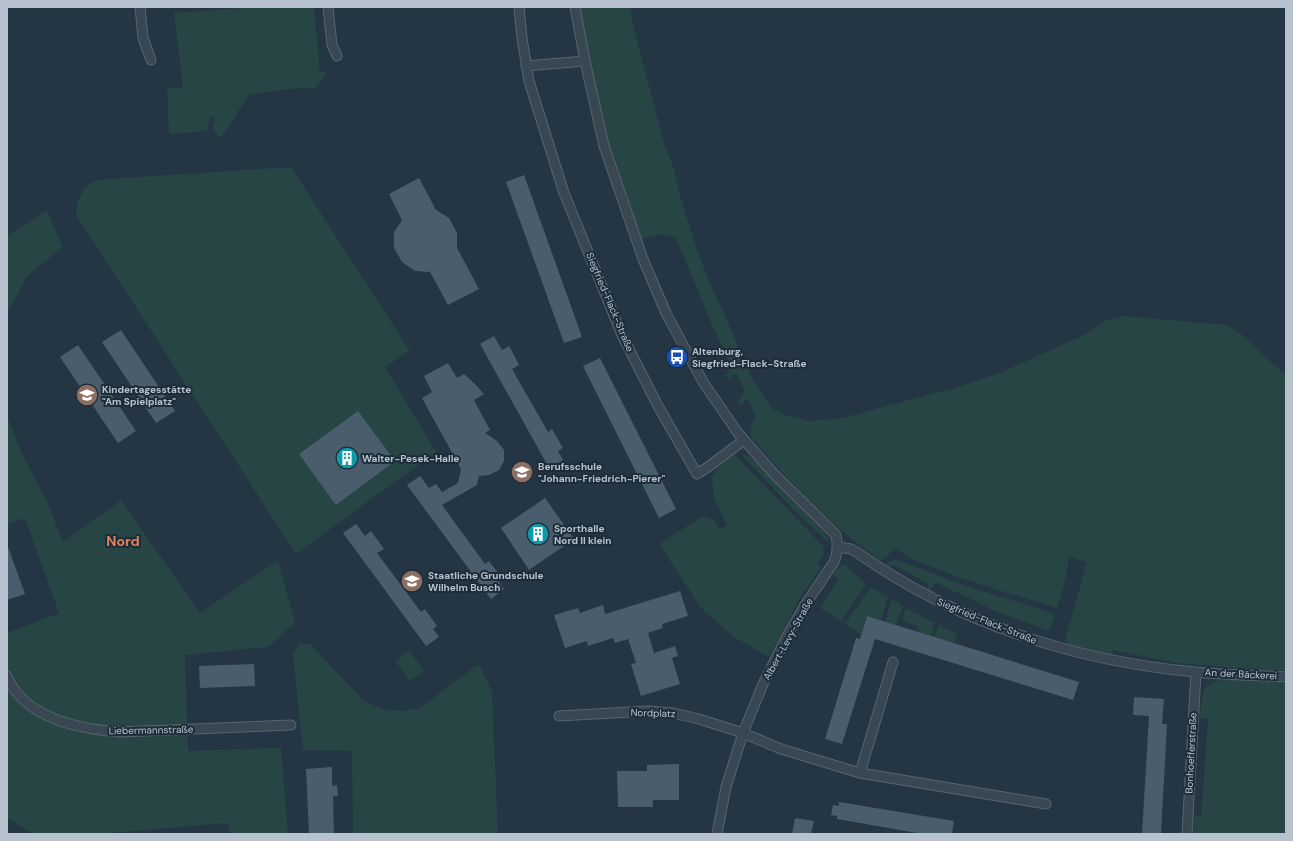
<svg xmlns="http://www.w3.org/2000/svg" width="1293" height="841" viewBox="0 0 1293 841" font-family="'DM Sans',sans-serif">
<rect width="100%" height="100%" fill="#243644"/>
<!-- green -->
<g fill="#264544">
<path d="M242 7H314L320 72 328 71 315 88 288 89 253 94 250 93 221 138 213 130 215 117H210L207 131 169 134 167 88H183L174 13 242 8Z"/>
<path d="M575 7H631L632 22 663 139 674 169 681 199 698 253 712 288 727 320 740 351 754 382 771 407 781 414 808 421 842 418 954 388 1000 373 1086 334 1107 320 1125 316 1227 325 1247 338 1271 363 1286 373V671L1222 667 1177 663 1113 650 1111 656 1069 646 1065 640 1087 562 1069 557 1066 573 1067 575 1057 608 963 579 907 557 896 548 881 561C831 527 789 481 750 436L751 426 756 416 747 398 741 406 738 401 745 391 737 375 734 374 729 381 726 376 731 365 711 323 676 237 661 234 637 240 604 146Z"/>
<path d="M291 167 410 351 385 367 436 452 296 554 76 215C76 203 81 188 93 182 97 180 104 180 108 179Z"/>
<path d="M47 211 63 247 27 276 7 314V236Z"/>
<path d="M7 416 21 451 48 504 63 542 121 500 200 613 278 560 295 623 268 647 185 655 188 751 281 748 288 834H230L228 823 97 834H33L7 818V633L59 613 25 518 7 524Z"/>
<path d="M741 454 747 455 755 460 823 531 827 536 830 544 794 510Z"/>
<path d="M735 455 823 546 824 553 818 564 822 567 801 596 769 657 734 637 701 608 661 547 662 542 703 516C713 517 715 522 720 530L727 525 714 499 712 477C718 468 725 459 735 455Z"/>
<path d="M892 560 900 561 966 586 1055 614 1049 631 993 610 935 582 930 591 927 589 928 584 895 565 888 566 885 564Z"/>
<path d="M844 564 866 584 841 621 820 608 839 579 832 574Z"/>
<path d="M871 587 888 597 881 620 867 616 861 635 845 624Z"/>
<path d="M892 599 903 606 896 625 885 621Z"/>
<path d="M906 608 935 623 931 636 916 631 917 626 902 621Z"/>
<path d="M939 625 957 634 954 643 934 637Z"/>
<path d="M299 644H310L364 701 386 710 403 711 420 708 477 665 480 666 492 692 498 834H353L352 751 303 750 293 655Z"/>
<path d="M409 650 424 671 410 681 395 661Z"/>
<path d="M1235 678 1286 681V834H1193L1194 816 1201 817 1208 719 1200 718C1203 685 1201 683 1235 678Z"/>
</g>
<!-- building -->
<g fill="#4a5d6d">
<path d="M524 175 582 337 564 343 506 182Z"/>
<path d="M419 178 436 210 449 218 457 233V248L479 289 448 305 430 272 415 271 402 262 394 248V232L402 220 389 194Z"/>
<path d="M121 330 175 411 156 423 102 342Z"/>
<path d="M494 336 502 350 509 346 519 365 512 369 548 432 552 429 563 448 558 451 563 460 549 468 480 344Z"/>
<path d="M78 345 136 431 118 443 60 357Z"/>
<path d="M600 358 676 509 659 518 583 366Z"/>
<path d="M448 363 457 378 464 374 475 384 484 394 474 400 490 430 485 433 497 441 504 450V461L499 470 489 475 479 476 477 485 442 505 485 564 489 561 502 578 498 581 504 589 491 599 407 485 420 476 429 488 436 484 442 492 458 483 461 469 422 398 432 392 424 376Z"/>
<path d="M358 411 395 461 336 505 299 454Z"/>
<path d="M545 498 574 539 529 570 501 528Z"/>
<path d="M356 524 365 536 371 531 384 549 377 553 421 612 425 609 437 626 433 629 439 637 426 646 343 533Z"/>
<path d="M7 547H8L25 594 7 600Z"/>
<path d="M680 591 688 616 662 624 663 628 648 633 654 653 675 646 678 656 672 658 680 684 641 696 631 664 636 663 628 639 615 643 613 638 588 646 587 641 565 648 554 615 578 608 580 613 603 605 605 614Z"/>
<path d="M867 616 1079 682 1073 700 875 639 842 744 825 739 856 638 860 639Z"/>
<path d="M254 664 255 686 200 688 199 666Z"/>
<path d="M1134 697 1164 699 1162 724H1167L1161 834H1142L1149 716 1133 715Z"/>
<path d="M679 764V800H653V807H618L617 771H647V765Z"/>
<path d="M332 767V786L337 785 338 796H333L334 834H309L306 769Z"/>
<path d="M839 802 954 821 952 834H923L837 819V816L831 815 833 805 839 806Z"/>
<path d="M795 818 814 821 811 834H792Z"/>
</g>
<g fill="none" stroke-linecap="round" stroke-linejoin="round">
<!-- street casing -->
<g stroke="#576570" stroke-width="11">
<g id="street">
<path d="M140 7 143 38 151 60"/>
<path d="M328 7 332 45 337 56"/>
<path d="M519 7 522 38 529 81 564 193 622 335 658 406 697 474 708 467 744 440"/>
<path d="M575 7 585 61 604 146 643 259 666 313 703 382 738 433 774 474 836 535C838 545 838 553 834 562L805 605 787 636 763 684 743 733 726 787 717 834"/>
<path d="M526 66 585 61"/>
<path d="M838 547 851 549 858 553C957 623 1075 661 1195 672 1225 675 1256 675 1286 677"/>
<path d="M7 676C24 718 79 729 119 732L291 725"/>
<path d="M559 716 648 711 673 713 699 719 743 733 781 749 860 773 1046 804"/>
<path d="M860 773 893 662"/>
<path d="M1187 834 1196 672"/>
</g>
</g>
<!-- street -->
<use href="#street" stroke="#394753" stroke-width="9"/>
</g>
<!-- icons -->
<defs>
<g id="bus-disc" transform="scale(1.15)"><circle r="9.5" fill="#1a4fb4" stroke="#1d2c39"/><path d="M-5-6H5V4H4V6H2V4H-2V6H-4V4H-5ZM-3.5-4V0h7V-4ZM-3.5 1.2v1.5H-2V1.2ZM2 1.2v1.5H3.5V1.2Z" fill="#fff"/></g>
<g id="school-disc" transform="scale(1.15)"><circle r="9.5" fill="#8d6e63" stroke="#1d2c39"/><path d="M0-5L7-2L0 1L-7-2ZM-4 1L0 2.5L4 1V4Q0 6-4 4Z" fill="#fff"/></g>
<g id="building-disc" transform="scale(1.15)"><circle r="9.5" fill="#0f9aa8" stroke="#1d2c39"/><path d="M-4-6H4V6H1V3H-1V6H-4ZM-2.5-4.3h1.7v1.8h-1.7ZM.8-4.3h1.7v1.8H.8ZM-2.5-1h1.7V.8h-1.7ZM.8-1h1.7V.8H.8Z" fill="#fff"/></g>
</defs>
<g fill-rule="evenodd">
<use href="#bus-disc" x="677" y="357"/>
<use href="#school-disc" x="87" y="395"/>
<use href="#building-disc" x="347" y="458"/>
<use href="#school-disc" x="522" y="472"/>
<use href="#building-disc" x="538" y="534"/>
<use href="#school-disc" x="412" y="581"/>
</g>
<g text-anchor="middle" dominant-baseline="central" stroke-width="4" stroke-linejoin="round" paint-order="stroke">
<!-- street labels -->
<g font-size="10" fill="#b6c2cd" stroke="#1d2c39">
<text transform="translate(610 302) rotate(67)">Siegfried-Flack-Straße</text>
<text transform="translate(987 621) rotate(22)">Siegfried-Flack-Straße</text>
<text transform="translate(788 639) rotate(-61)">Albert-Levy-Straße</text>
<text transform="translate(1241 674) rotate(3)">An der Bäckerei</text>
<text transform="translate(653 713) rotate(2)">Nordplatz</text>
<text transform="translate(151 730) rotate(-1)">Liebermannstraße</text>
<text transform="translate(1191 753) rotate(-87)">Bonhoefferstraße</text>
</g>
<!-- poi labels -->
<g font-size="10" font-weight="bold" fill="#b6c2cd" stroke="#1d2c39" text-anchor="start">
<text x="692" y="351">Altenburg,<tspan x="692" dy="12">Siegfried-Flack-Straße</tspan></text>
<text x="102" y="389">Kindertagesstätte<tspan x="102" dy="12">"Am Spielplatz"</tspan></text>
<text x="362" y="458">Walter-Pesek-Halle</text>
<text x="538" y="466">Berufsschule<tspan x="538" dy="12">"Johann-Friedrich-Pierer"</tspan></text>
<text x="554" y="528">Sporthalle<tspan x="554" dy="12">Nord II klein</tspan></text>
<text x="428" y="575">Staatliche Grundschule<tspan x="428" dy="12">Wilhelm Busch</tspan></text>
</g>
<!-- district labels -->
<g font-size="14" font-weight="bold" fill="#df865e" stroke="#1d2c39">
<text x="123" y="541">Nord</text>
</g>
</g>
<!-- border -->
<rect width="1293" height="841" fill="none" stroke="#b6c2cd" stroke-width="16"/>
</svg>
